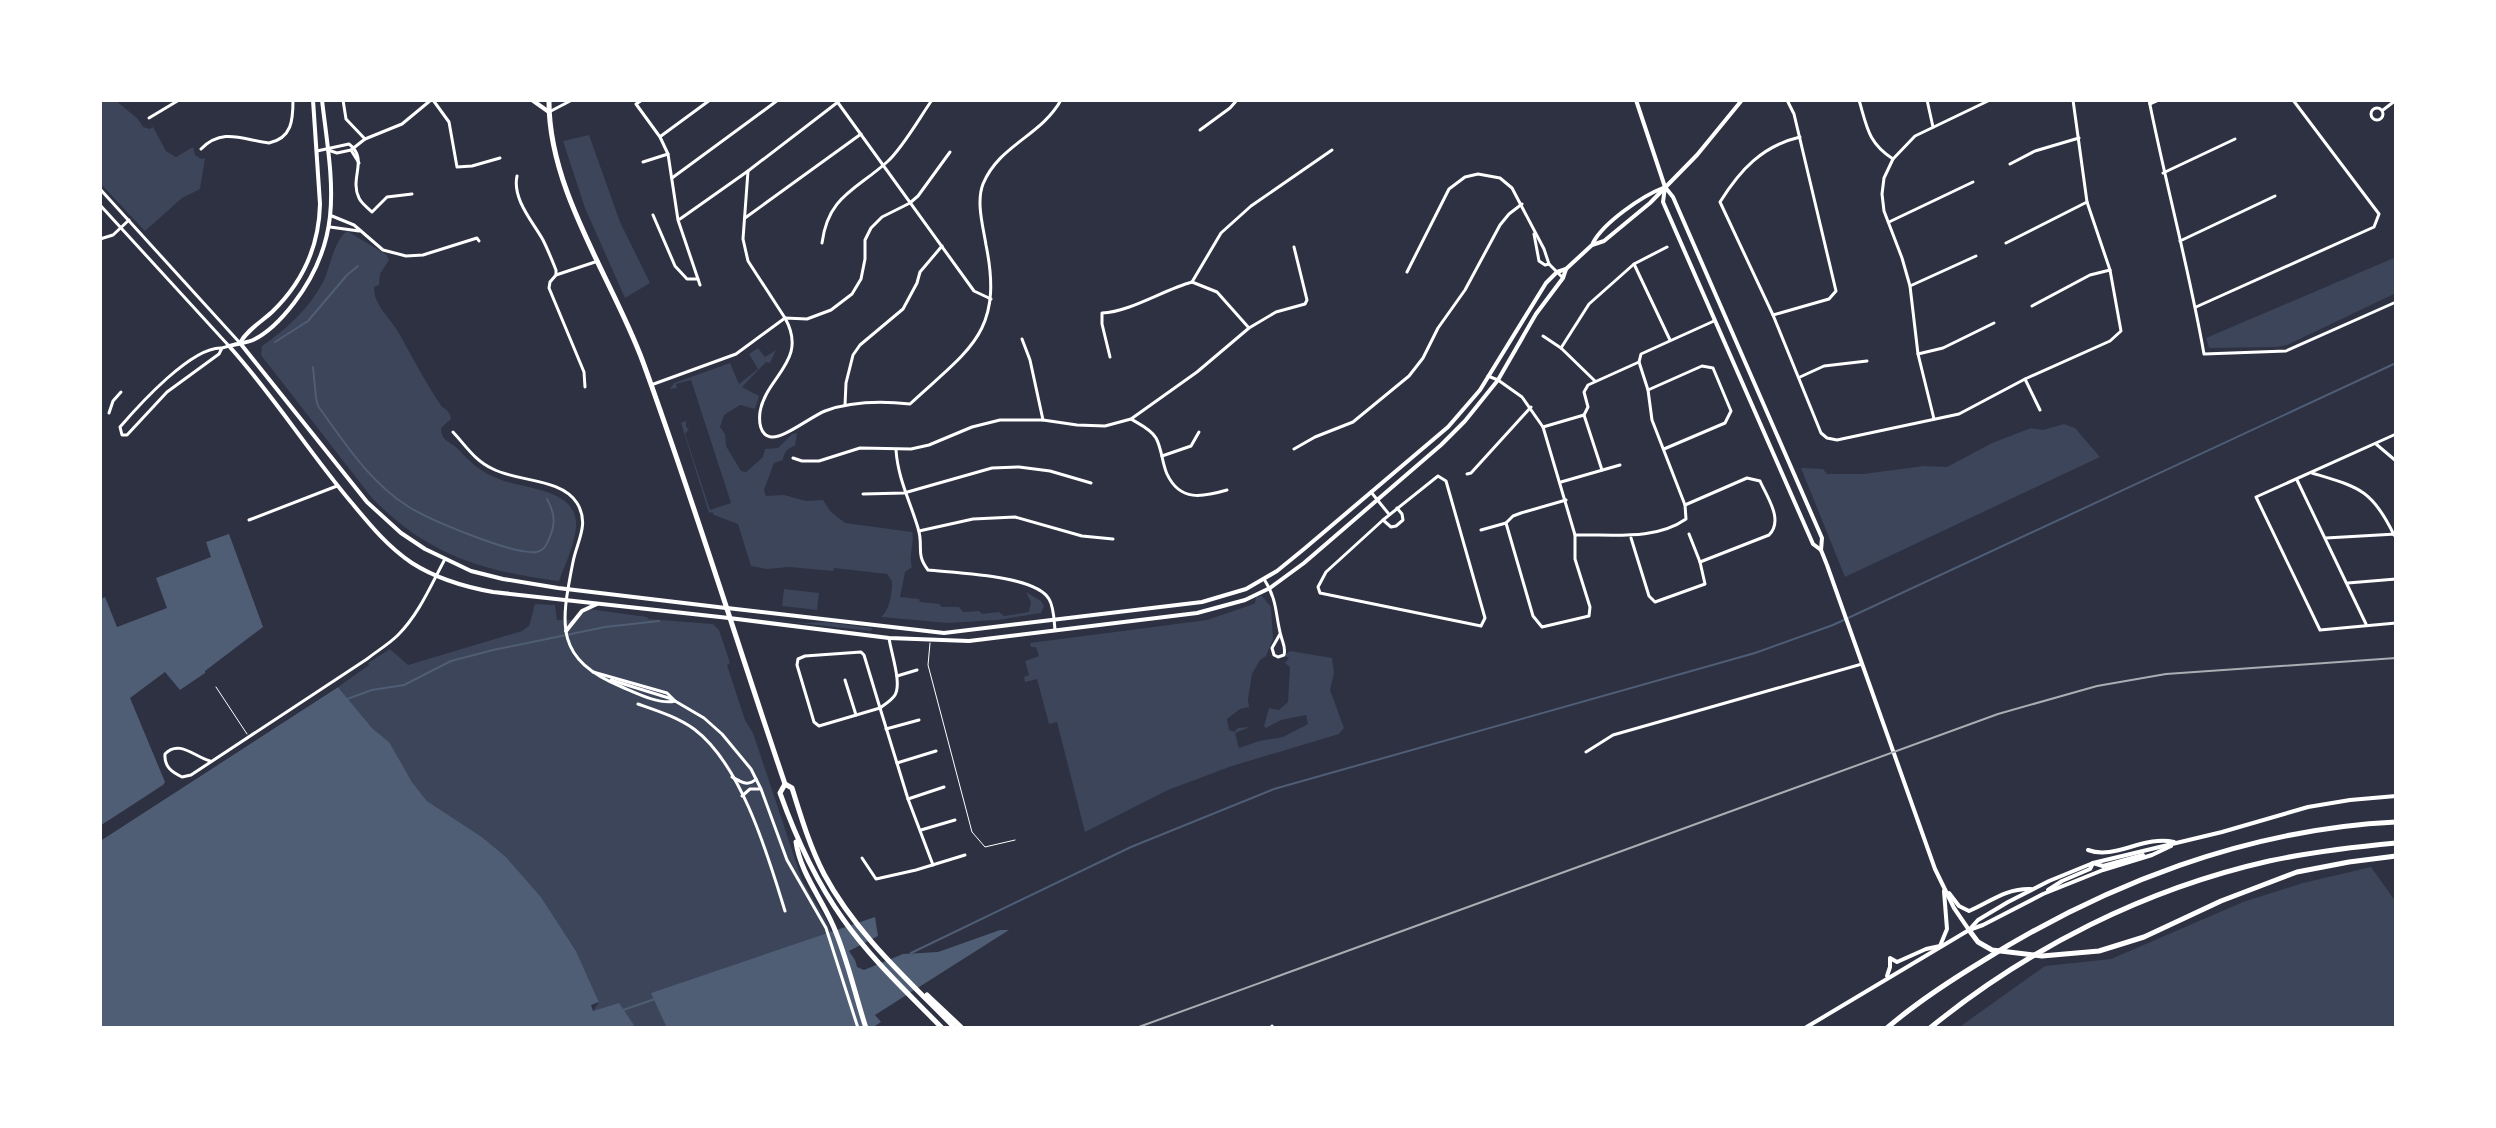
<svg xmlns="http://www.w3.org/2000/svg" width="2496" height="1128" viewBox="0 0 2496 1128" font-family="'Golos Text',sans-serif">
<rect width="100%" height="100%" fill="#2d3142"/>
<!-- green -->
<g fill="#3c4559">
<path d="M100 100H115L138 119 143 127 150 129 153 127 166 151 176 157 193 147 195 155 201 159 205 158 200 189 182 198 145 231 100 183Z"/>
<path d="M589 135 620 222 650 283 625 298 585 208 563 141Z"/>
<path d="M347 231 387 255 389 260 380 274 379 285 374 287C373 303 388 316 397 330 412 356 425 382 442 407 447 409 450 413 451 419L441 428C441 442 451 441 459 450 471 463 482 473 499 479 525 490 579 488 576 528 574 546 565 565 559 581 481 571 428 555 372 498L261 355 262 346C286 329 309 309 323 282 331 266 333 242 347 231Z"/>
<path d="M2396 257V293L2287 345 2276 347 2209 348 2206 338Z"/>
<path d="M758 348 765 357 776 350 770 363 766 362 742 387 759 396 755 409 740 405 724 415 720 427 725 434 726 446 741 471 746 472 763 457 765 449 778 448 792 434 797 433 795 446C789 447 783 453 783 460L774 463 764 490 766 496 784 495 806 501 823 500 831 512 845 523 912 532C915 544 908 555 912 567L905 572 900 597 919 599 920 602 939 604 942 607H959L963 612 979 611 982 614 999 612 1004 616 1029 612 1031 602 1026 592 1041 601 1044 606 1041 613 997 620 948 623 881 617C890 610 892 593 892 581L887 574 834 568 833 571 789 567 767 569 751 566 738 524 714 515 712 512 709 513 681 423 686 421V427L689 429 685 434 710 510 731 503 691 380 676 384 677 388 670 389 674 383 730 363 739 384 758 369 749 354Z"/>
<path d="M2064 424 2075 428 2100 457 1845 577 1801 468 1823 469 1827 474H1863L1924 466 1947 467 1992 443 2031 428 2043 430Z"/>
<path d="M784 589 819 593 817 610 782 606Z"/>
<path d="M1262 596 1271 607 1273 639 1266 656 1260 660 1252 674 1248 699 1249 707 1240 709 1227 719 1229 730 1234 732 1238 728 1250 727 1235 733 1239 748 1259 741 1283 737 1308 724 1306 715 1281 720 1266 728 1264 726 1269 708 1279 710 1288 702 1290 667 1285 663 1289 658 1286 657V654L1290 651 1332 658 1334 673 1330 690 1344 728 1339 734 1232 766 1168 790 1085 832 1057 722 1049 724 1037 679 1025 682 1024 677 1029 675 1025 661 1039 656 1036 647H1031L1030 643 1207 620 1251 605 1255 603 1256 597Z"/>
<path d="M535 604 555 605 557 620H576L588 609 647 617 648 619 713 624 719 630 730 663 727 665 745 720 753 733 802 880 829 925 862 1028H636L619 1004 593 1011 599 1002 576 951 541 897 506 857 482 837 427 801 412 782 388 742 373 729 338 687 369 665 368 663 390 649 408 665 522 631 529 626Z"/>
<path d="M747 617 805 623 824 622 872 628 871 631Z"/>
<path d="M2371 867 2396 902V1028H1958L2045 966 2111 959 2243 902 2303 883Z"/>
</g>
<!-- water -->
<g fill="#4f5d75">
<path d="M229 534 263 627 205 671V673L180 690 165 672 130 698 165 782 162 787 100 826V599L105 597 117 627 167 608 156 578 211 557 206 542Z"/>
<path d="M338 687 373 729 389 742 412 782 427 801 482 837 506 857 541 897 576 951 599 1002 591 1005 593 1011 619 1003 636 1028H100V841Z"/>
<path d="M875 917 878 936 849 951 855 960 857 967 864 970 903 954 938 952 1000 930H1009L875 1015 881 1022 872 1028H667L651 993Z"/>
</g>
<!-- pier -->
<g fill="#2d3142">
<path d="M336 683 341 685 100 841V836Z"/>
<path d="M169 781 164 790 100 830V826Z"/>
</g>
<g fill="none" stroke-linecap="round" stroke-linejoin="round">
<!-- stream -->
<g stroke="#4f5d75" stroke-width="2">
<path d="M275 342 308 321 347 275 358 266"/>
<path d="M313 367 316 398 318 406C345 443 369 482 409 507 430 520 513 555 536 552 545 551 548 542 551 534 556 522 554 511 547 499"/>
<path d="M347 699 372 690 404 685 451 661 493 650 605 627 659 621"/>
<path d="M911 953 1131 847 1274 789 1755 653 1833 625 2396 363"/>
<path d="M623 1010 655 999"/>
</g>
<!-- service -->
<g stroke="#fff" stroke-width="1">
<path d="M930 643 928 665 972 832 985 847 1015 840"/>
<path d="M216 687 247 734"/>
</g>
<!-- minor -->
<g stroke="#fff" stroke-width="3">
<path d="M343 100 346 119 365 139"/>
<path d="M433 100 449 122 457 167 472 166 500 158"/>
<path d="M642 100 636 104 660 137 668 154 678 220 700 285"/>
<path d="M1088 100H1097"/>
<path d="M1859 100C1867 127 1868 143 1893 159"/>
<path d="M1927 100 1933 127"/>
<path d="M2149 100C2166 185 2189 269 2204 354L2286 351 2396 302"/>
<path d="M2150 104 2159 100"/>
<circle cx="2377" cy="114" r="6"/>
<path d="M2383 110 2396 100"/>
<path d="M149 118 179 100"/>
<path d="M1200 130 1230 108 1237 100"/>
<path d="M661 136 710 100"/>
<path d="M1800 137C1762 146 1740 170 1720 202L1773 315 1821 433 1827 438 1837 440 1959 414 2025 379 2110 341 2121 331 2110 270 2087 202 2073 100"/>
<path d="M201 149C223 127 243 140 269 143 292 138 293 120 293 100"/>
<path d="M328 150 337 153 351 150 365 139 402 124 431 100"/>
<path d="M351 150 359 163"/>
<path d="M317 151 349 144C369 159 349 178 359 198 361 203 368 208 372 212L387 197 412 194"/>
<path d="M643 162 668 154"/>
<path d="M2010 164 2035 151 2079 138"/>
<path d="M748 171 743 239 748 261 785 318"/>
<path d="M2163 173 2235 139"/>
<path d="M517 176C512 199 533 222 543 240 548 250 552 260 556 270V275L550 282 549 288 584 372 585 387"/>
<path d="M672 178 778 100"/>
<path d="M911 202 918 196 950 152"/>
<path d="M653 215 675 266 687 279H698"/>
<path d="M332 216 354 225 383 250 406 256 423 255 477 238 479 241"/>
<path d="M745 218 861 134"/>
<path d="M680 219 748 171 838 102"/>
<path d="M1889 222 1973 182"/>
<path d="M330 227 359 231"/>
<path d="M1534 234 1539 261 1545 265 1549 264 1563 278"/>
<path d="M100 239 113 235 129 220"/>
<path d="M2180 241 2275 196"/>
<path d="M822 243C828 196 856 190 887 162 902 149 920 117 932 100"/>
<path d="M2006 243 2087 202"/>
<path d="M1634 264 1670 340"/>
<path d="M1407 272 1449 189 1465 177 1478 174 1500 178 1512 188 1544 249 1549 264"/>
<path d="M556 275 598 261"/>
<path d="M1192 282 1221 233 1251 206 1332 150"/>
<path d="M1192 282 1217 292 1249 328"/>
<path d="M1910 286 1976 256"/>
<path d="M2032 306 2090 275 2110 270"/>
<path d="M2196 307 2374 227 2379 214 2293 100"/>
<path d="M1773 315 1829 299 1836 291 1794 114 1787 100"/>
<path d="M1543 336 1561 348 1595 381"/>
<path d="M1022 339 1030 360 1043 420"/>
<path d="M1561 348 1589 304 1634 264 1667 247"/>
<path d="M1918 354 1943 348 1994 323"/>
<path d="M1110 357 1102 324V313C1130 312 1163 290 1192 282"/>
<path d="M1488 376 1498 380 1522 397 1543 427 1575 535V559L1590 607 1589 616 1542 627 1533 616 1506 523"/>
<path d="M1800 377 1824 366 1867 361"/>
<path d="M2025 379 2040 410"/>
<path d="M1648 390 1702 366 1713 368 1731 411 1725 423 1664 449"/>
<path d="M845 405 846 383 853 355 860 345 903 309 917 283 920 272 942 246"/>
<path d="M109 413 113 401 121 392"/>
<path d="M1131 419C1139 424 1151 429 1156 438 1162 449 1162 463 1167 474 1180 502 1203 497 1227 490"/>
<path d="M1934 419 1918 354 1910 286 1902 258 1884 211 1882 194 1884 178 1893 159 1915 136 1990 100"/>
<path d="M1543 427 1584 415"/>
<path d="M2396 434 2256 497 2320 630 2396 623"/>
<path d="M2376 444 2396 461"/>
<path d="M1294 449 1315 437 1353 422 1409 376 1423 358 1438 328 1465 290 1500 225 1509 214 1522 204"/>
<path d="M896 450C898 479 910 501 918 528 924 547 915 553 928 570 955 573 1035 575 1049 599 1054 607 1054 620 1055 630"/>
<path d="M1162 456 1191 446 1199 432"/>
<path d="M793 458 802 461H819L860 448 911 449 929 445 972 427 1000 420H1043L1077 425 1105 426 1131 419 1197 372 1249 328 1276 312 1305 304 1307 300 1294 247"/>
<path d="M1602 470 1584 415 1588 407 1584 392 1588 385 1639 362"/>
<path d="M2312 473C2358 487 2372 489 2394 535"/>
<path d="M1467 474 1471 473 1531 407"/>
<path d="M1438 476 1446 481 1485 618 1481 626 1320 593 1318 587 1326 572 1383 520Z"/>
<path d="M2297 480 2366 624"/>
<path d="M1561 482 1620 465"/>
<path d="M1371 492 1388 513"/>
<path d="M863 494 904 493 992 468 1019 467 1050 471 1091 483"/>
<path d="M1685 505 1747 478 1760 481C1767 497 1784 520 1769 535L1700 562"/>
<path d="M1383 520 1391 527 1396 526 1403 520 1402 514 1397 508"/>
<path d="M1481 530 1506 523 1513 516 1521 513 1566 500"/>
<path d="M919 531 973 519 1015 517 1082 536 1113 539"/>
<path d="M1575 535C1611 534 1655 541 1686 519L1685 505 1652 420 1648 390 1639 362 1641 354 1714 321"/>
<path d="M1631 538 1649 596 1655 602 1705 584 1700 562 1689 534"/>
<path d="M2326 538 2396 534"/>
<path d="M2348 583 2396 579"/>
<path d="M889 638C891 653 902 683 895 695 892 700 884 705 880 708L908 799 933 865"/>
<path d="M861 652 864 655 880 708 819 726 814 722 797 665 798 659 805 656Z"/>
<path d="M897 676 917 670"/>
<path d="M845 680 856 715"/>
<path d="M638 704C658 711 677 717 694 729 742 765 768 856 785 911"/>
<path d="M886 729 919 720"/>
<path d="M1586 752 1613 735 1862 664"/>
<path d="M897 763 936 751"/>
<path d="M908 799 944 787"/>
<path d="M921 830 955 820"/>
<path d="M862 858 876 879 916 870 965 855"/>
<path d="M1272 1026 1273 1028"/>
</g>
<!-- tertiary -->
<g stroke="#fff" stroke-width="3">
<path d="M836 100 974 291 991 299"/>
<path d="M549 112 572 100"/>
<path d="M100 189 240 343"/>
<path d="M100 205 229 346 222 348 219 354 167 392 127 435H122L120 427C139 405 192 346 222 348"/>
<path d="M785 318C809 361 766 376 760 412 759 420 759 435 771 437 783 439 812 416 825 411 852 401 882 401 910 404 969 349 1004 333 986 245 983 226 976 202 983 184 999 145 1041 136 1061 100"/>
<path d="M651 385 736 354 785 318 807 319 831 310 852 294 861 279 865 259V240L871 228 882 217 910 203"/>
<path d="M453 432C466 446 475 461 493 469 518 482 561 478 577 503 590 524 577 541 573 562 560 627 555 659 622 687 636 693 660 705 675 701"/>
<path d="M249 520 337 486"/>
<path d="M1264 579C1278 601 1275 614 1281 636 1283 644 1286 647 1284 655L1278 657 1274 655 1272 648 1280 634"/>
<path d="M593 672 667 693 675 701 704 718 722 734 751 769 761 789 787 860 826 928 858 1028"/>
<path d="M611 680 672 699"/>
<path d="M210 761C195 757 179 739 165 754 164 767 172 772 182 777L191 775 367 659C377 651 389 644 398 635 419 614 431 585 445 559"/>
<path d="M732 777C741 782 748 787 756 779"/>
<path d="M742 796 750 789H759"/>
</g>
<!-- secondary -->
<g stroke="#fff" stroke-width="4">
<path d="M322 100C331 178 346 235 294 303 284 316 268 333 253 340 246 343 236 344 229 346 273 395 309 452 351 502 370 525 388 547 412 563 437 579 465 587 493 592L729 618"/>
<path d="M532 100 549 112"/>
<path d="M1636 100 1665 187 1673 197 1822 538 1821 550"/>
<path d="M1665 187 1663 202 1813 544 1821 550 1827 565 1935 869 1954 908 1969 930"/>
<path d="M240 343 367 502 401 533 425 549 471 571 503 579 558 588 726 608"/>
<path d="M240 343C247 330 261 322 272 312 302 283 319 247 320 204L313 100"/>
<path d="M566 631 582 611 597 604"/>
<path d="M2088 850C2115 860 2144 835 2174 842"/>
<path d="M2048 890 2062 881 2090 869 2093 863 2103 866 2143 855"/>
<path d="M1949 893 1959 906 1969 911C1990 902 2006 888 2031 889"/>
<path d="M1969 930 1978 920 2008 902 2049 881 2093 863 2222 832 2308 807 2350 800 2396 796"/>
<path d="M1887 976 1890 967V958L1897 962 1926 949 1940 946 1947 929 1944 891"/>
<path d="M1805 1028 1969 930 1983 925 2043 894 2103 870 2152 855 2171 846"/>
</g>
<!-- primary -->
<g stroke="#fff" stroke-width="4">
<path d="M1593 243C1603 223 1642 196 1663 188"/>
<path d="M727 608 944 633 1202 602 1246 589 1277 571 1304 549 1448 427 1480 390 1546 283 1557 272 1566 269 1592 245 1604 241 1650 203 1697 155 1742 100"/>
<path d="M729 618 889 638 969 641 1197 613 1245 600 1270 588 1304 563 1441 445 1465 421 1498 380 1536 314 1563 278 1566 269"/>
</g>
<!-- trunk -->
<g stroke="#fff" stroke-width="5">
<path d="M549 100C548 190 613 280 643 362 694 502 737 643 785 784L792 788C801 817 810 847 824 874 856 934 908 980 955 1028"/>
<path d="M785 784 780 793C796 838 815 880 843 919 871 959 908 993 942 1028"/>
<path d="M796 842C800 871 819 895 831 921 846 952 855 995 866 1028"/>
<path d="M927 995 962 1028"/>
</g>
<!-- motorway -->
<g stroke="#fff" stroke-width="5">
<path d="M1969 930 1978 942 1992 950 2042 956 2099 951 2144 937 2221 901 2297 872 2349 862 2396 856"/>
<path d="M1887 1028C1916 1003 1948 982 1981 962 2105 884 2248 829 2396 822"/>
<path d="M1930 1028C2028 948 2145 889 2269 861 2311 852 2353 847 2396 843"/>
</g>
<!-- rail -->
<path stroke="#abadb3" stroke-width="2" d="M1136 1028 1998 714 2097 686 2166 674 2396 658"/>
</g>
<!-- border -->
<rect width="2496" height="1128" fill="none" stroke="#ffffff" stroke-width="204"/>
</svg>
